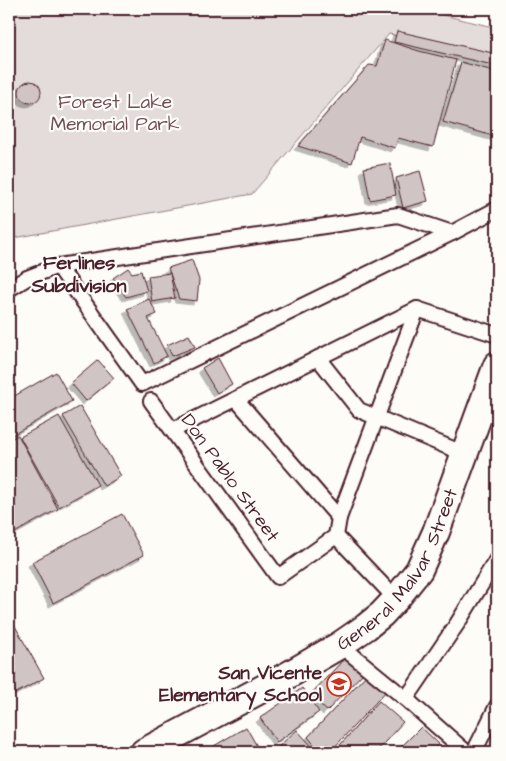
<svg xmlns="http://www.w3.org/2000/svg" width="506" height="761" viewBox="0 0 506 761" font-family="'Architects Daughter',sans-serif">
<defs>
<filter id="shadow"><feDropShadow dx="-4" dy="4" stdDeviation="0" flood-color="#0004"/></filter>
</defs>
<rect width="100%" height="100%" fill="#fdfcf7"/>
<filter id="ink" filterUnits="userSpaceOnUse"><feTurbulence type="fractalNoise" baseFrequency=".02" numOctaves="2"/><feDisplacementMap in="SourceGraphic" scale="10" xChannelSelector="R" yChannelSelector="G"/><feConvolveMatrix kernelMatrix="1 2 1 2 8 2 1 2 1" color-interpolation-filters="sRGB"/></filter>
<g filter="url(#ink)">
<!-- green -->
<path fill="#e3dcda" stroke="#967e82" d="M9 9H418L497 28V56L389 34 252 194 9 239Z"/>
<!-- building -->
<g fill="#d0c5c4" stroke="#4a1f2b" filter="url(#shadow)">
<path d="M397 31 497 54V66L394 42Z"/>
<path d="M385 40 419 51 456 60 433 147 398 138 395 148 360 137 352 163 298 146 369 65 377 66Z"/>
<path d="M461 62 497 72V137L443 122Z"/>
<circle cx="30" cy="92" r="11"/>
<path d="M390 163 396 195 370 200 364 168Z"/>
<path d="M420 171 428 201 403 208 396 178Z"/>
<path d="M192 260 199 280 197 301 179 299 168 268Z"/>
<path d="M128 268 132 273 141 271 147 291 126 297 113 278Z"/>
<path d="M170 273 175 298 152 302 148 276Z"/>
<path d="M149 299 157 314 148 318 167 356 154 363 127 309Z"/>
<path d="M189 335 195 347 172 356 167 345Z"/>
<path d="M218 358 232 384 217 393 202 368Z"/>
<path d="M98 360 114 378 86 401 71 383Z"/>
<path d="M56 372 72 401 9 437V399Z"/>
<path d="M80 406 121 476 104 486 63 416Z"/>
<path d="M59 416 98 485 59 507 20 437Z"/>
<path d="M18 435 58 509 9 536V440Z"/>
<path d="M122 514 144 555 53 603 32 562Z"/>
<path d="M15 626 44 678 9 697V629Z"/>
<path d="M349 654 366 670 327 711 310 695Z"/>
<path d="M369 672 388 689 330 752H320L308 737Z"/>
<path d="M302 688 319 712 277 742 260 718Z"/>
<path d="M379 701 403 722 376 752H334Z"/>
<path d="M246 727 258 748 251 752H218L214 746Z"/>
<path d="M421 727 439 744 431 752H396Z"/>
<path d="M297 730 317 752H285L279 746Z"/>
</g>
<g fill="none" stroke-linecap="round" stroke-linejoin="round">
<!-- street casing -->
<g stroke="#4a1f2b" stroke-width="18">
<g id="street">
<path d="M58 266 142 384 452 233 497 209"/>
<path d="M9 289 27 278 58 266 398 215 452 233"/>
<path d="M318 358 359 410 465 454"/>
<path d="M236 399 339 518"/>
<path d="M151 401 278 577 336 536 339 518 417 309"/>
<path d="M173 430 417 309 497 335"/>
<path d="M336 536 396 599"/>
<path d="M340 645 406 699 466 752"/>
<path d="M406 699 457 624 497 559"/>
<path d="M474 752 497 706"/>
</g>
</g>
<!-- highway casing -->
<g stroke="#4a1f2b" stroke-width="30">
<g id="highway">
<path id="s1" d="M144 752 290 674 340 645 366 627 382 614 396 599 419 570 436 532 497 365"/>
</g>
</g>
<!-- street -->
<use href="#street" stroke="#fdfcf7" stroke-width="14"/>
<!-- highway -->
<use href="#highway" stroke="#fdfcf7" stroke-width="26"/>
</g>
</g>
<!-- icons -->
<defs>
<g id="school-ring" transform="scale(1.25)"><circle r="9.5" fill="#fdfcf7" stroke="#c8321e" stroke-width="1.5"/><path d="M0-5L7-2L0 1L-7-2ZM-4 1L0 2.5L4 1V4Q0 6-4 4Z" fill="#c8321e"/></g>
</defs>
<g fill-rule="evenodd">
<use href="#school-ring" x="339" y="684"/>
</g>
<g text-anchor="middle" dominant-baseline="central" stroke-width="4.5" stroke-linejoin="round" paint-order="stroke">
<!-- park labels -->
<g font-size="19" fill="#704e57" stroke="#fdfcf7">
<text x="115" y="102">Forest Lake<tspan x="115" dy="22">Memorial Park</tspan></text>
</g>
<!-- street labels -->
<g font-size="19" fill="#4a1f2b" stroke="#fdfcf7">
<text transform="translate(230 478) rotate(54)">Don Pablo Street</text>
<text stroke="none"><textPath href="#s1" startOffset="321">General Malvar Street</textPath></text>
</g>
<!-- poi labels -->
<g font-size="19" font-weight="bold" fill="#4a1f2b" stroke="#fdfcf7" text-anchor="end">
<text x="322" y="673">San Vicente<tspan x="322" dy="22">Elementary School</tspan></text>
</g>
<!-- neighbourhood labels -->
<g font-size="20" font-weight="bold" fill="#4a1f2b" stroke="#fdfcf7">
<text x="79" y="263">Ferlines<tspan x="79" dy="23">Subdivision</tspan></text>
</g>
</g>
<!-- margin -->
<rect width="506" height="761" fill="none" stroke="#fdfcf7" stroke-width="30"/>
<rect x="15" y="15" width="476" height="731" fill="none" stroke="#4a1f2b" stroke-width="2" filter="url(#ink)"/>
</svg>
